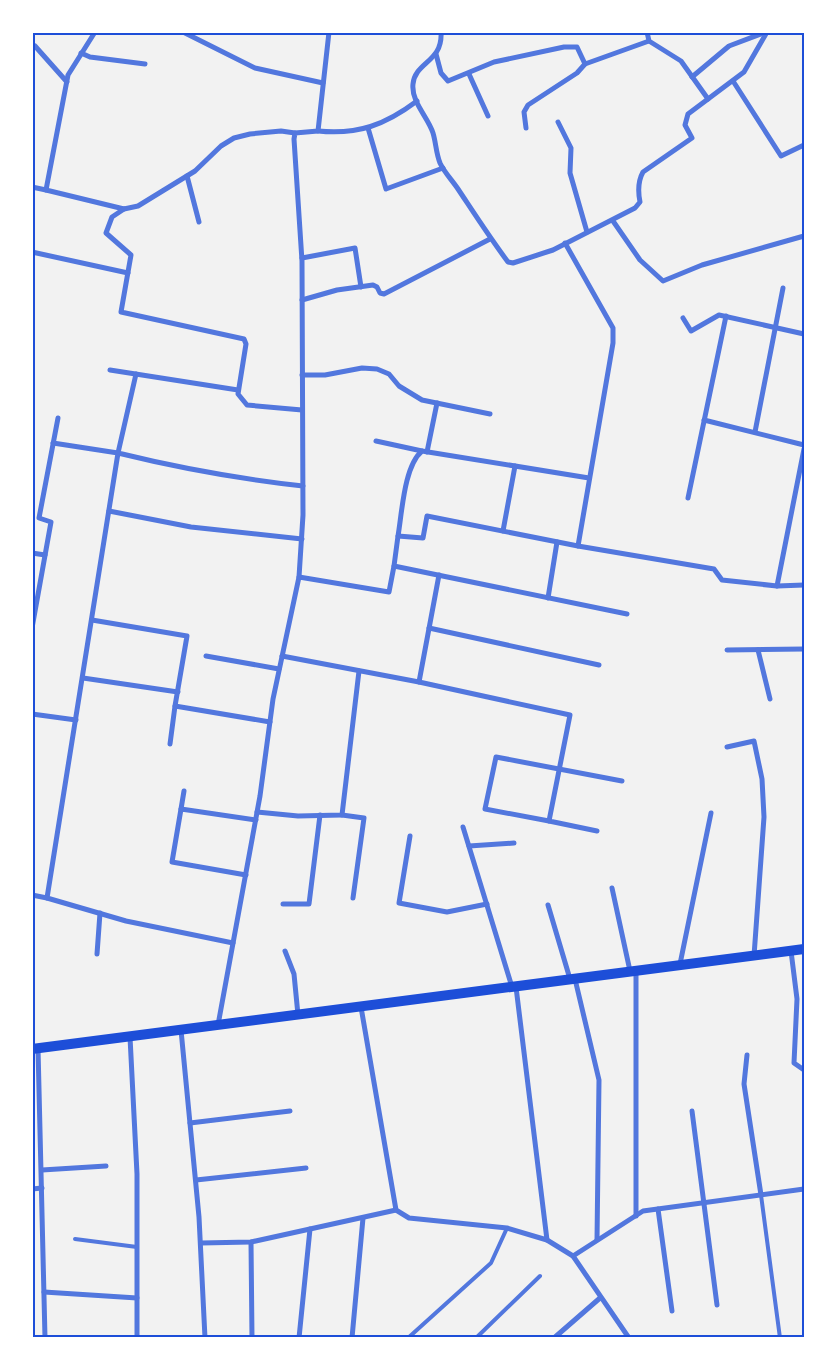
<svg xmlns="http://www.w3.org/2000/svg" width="837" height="1370" viewBox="0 0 837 1370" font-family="'DejaVu Sans',sans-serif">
<rect width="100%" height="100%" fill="#f2f2f2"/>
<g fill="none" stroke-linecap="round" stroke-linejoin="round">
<!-- service -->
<g stroke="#5277de" stroke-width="4">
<path d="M761 1195 780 1338"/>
<path d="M75 1239 137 1247"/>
<path d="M408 1338 491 1263 507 1228"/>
<path d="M476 1338 540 1276"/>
<path d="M738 1338 746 1337"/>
</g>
<!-- minor -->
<g stroke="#5277de" stroke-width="5">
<path d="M95 32 68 75 46 190 124 209 138 206 195 171 221 146 234 138 250 134 281 131 295 133"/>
<path d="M183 32 255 68 323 83"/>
<path d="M441 32C443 62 415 62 413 84 411 102 428 117 433 133 436 143 436 153 440 163 444 172 452 180 458 189 474 213 490 238 508 262L513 263 553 250 635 208 640 202C638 192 638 181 643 172L692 138 685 125 688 114 744 72 767 32"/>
<path d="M647 32 649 41 681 61 708 99"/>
<path d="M35 46 67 82"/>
<path d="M81 53 90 57 145 64"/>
<path d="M436 54 441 73 448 81 494 62 564 47H577L585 64 649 41"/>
<path d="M469 74 488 116"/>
<path d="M692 77 729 46 766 32"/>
<path d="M733 81 781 156 804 145"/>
<path d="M558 122 571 148 570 173 587 232"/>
<path d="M368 128 386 189 443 168"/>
<path d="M526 128 524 112 528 105 577 73 585 64"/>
<path d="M318 131C358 135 385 125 417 101"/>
<path d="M187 176 199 222"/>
<path d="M32 187 46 190"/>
<path d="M124 209 112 217 106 233 131 255 121 312 244 339 246 344 238 394 247 405 302 410"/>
<path d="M613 221 640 260 663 281 702 265 804 236"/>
<path d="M565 243 613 328V343L578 546 427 516 423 538 398 536C402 513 404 466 422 451L589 478"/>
<path d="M32 252 128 273"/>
<path d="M302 258 355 248 361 287"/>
<path d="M302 300 337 290 373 285 377 287 380 293 384 294 490 239"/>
<path d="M683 318 691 331 719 315 804 334"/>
<path d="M110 370 238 390"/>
<path d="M136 374 118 453C179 468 240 479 303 486"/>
<path d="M302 375H325L362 368 377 369 389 374 399 386 422 400 490 414"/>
<path d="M704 420 804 445"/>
<path d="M755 432 783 288"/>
<path d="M376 441 422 451"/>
<path d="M53 443 118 453 47 898 126 921 233 943"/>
<path d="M427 452 437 403"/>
<path d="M688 498 726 316"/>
<path d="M109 511 191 527 302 539"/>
<path d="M503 531 515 466"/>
<path d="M398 536 394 566 627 614"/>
<path d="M578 546 714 569 722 580 777 586 804 585"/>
<path d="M32 553 45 555"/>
<path d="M299 577 389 592 394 566"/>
<path d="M777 586 804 449"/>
<path d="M548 598 557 542"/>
<path d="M92 620 187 636 175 706"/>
<path d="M32 628 51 522 39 518 58 418"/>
<path d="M429 628 599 665"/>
<path d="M727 650 804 649"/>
<path d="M758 650 770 699"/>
<path d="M206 656 279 669"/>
<path d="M282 656 419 682 439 575"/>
<path d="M83 678 178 692"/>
<path d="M419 682 570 715 549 821 597 831"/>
<path d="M32 714 76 720"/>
<path d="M170 744 175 706 270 722"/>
<path d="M727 747 754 741 762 779 764 817 754 956"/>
<path d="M181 809 184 791"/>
<path d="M257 812 298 816 342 815 359 671"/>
<path d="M342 815 364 818 353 898"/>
<path d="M549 821 485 809 496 757 622 781"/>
<path d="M463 827 512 987"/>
<path d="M410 836 399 903 447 912 487 904"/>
<path d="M469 846 514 843"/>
<path d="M246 875 172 862 181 809 256 820"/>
<path d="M612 888 630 971"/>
<path d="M32 895 47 898"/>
<path d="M283 904H309L320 815"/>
<path d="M548 905 570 979"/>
<path d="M285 951 294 974 298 1015"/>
<path d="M791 951 797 999 794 1063 804 1070"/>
<path d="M97 954 100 913"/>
<path d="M680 964 711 813"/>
<path d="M636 971V1216"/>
<path d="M575 979 599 1080 597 1240"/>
<path d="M516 987 547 1240"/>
<path d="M361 1007 396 1210 409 1218 507 1228 547 1240 573 1256 629 1338"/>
<path d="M218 1025 260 796 273 699 299 577 303 515 302 261 294 139 295 133 318 131 329 32"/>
<path d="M181 1030 199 1217 205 1338"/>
<path d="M130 1037 137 1174V1338"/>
<path d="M38 1048 45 1338"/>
<path d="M747 1055 744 1084 761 1195"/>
<path d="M692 1111 717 1305"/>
<path d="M190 1123 290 1111"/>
<path d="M42 1170 106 1166"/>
<path d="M196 1180 306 1168"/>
<path d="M32 1189 42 1188"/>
<path d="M658 1209 672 1311"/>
<path d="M251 1242 252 1338"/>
<path d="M201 1243 251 1242 396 1210"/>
<path d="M573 1256 643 1211 804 1189"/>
<path d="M44 1292 137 1298"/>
<path d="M299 1338 310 1229"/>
<path d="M352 1338 363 1218"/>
<path d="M554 1338 600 1298"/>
</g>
<!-- secondary -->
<path stroke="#1d4ed8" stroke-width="10" d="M32 1049 804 949"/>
</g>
<!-- border -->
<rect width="837" height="1370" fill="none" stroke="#ffffff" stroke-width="68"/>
<rect x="34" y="34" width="769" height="1302" fill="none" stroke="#1d4ed8" stroke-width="2"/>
</svg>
